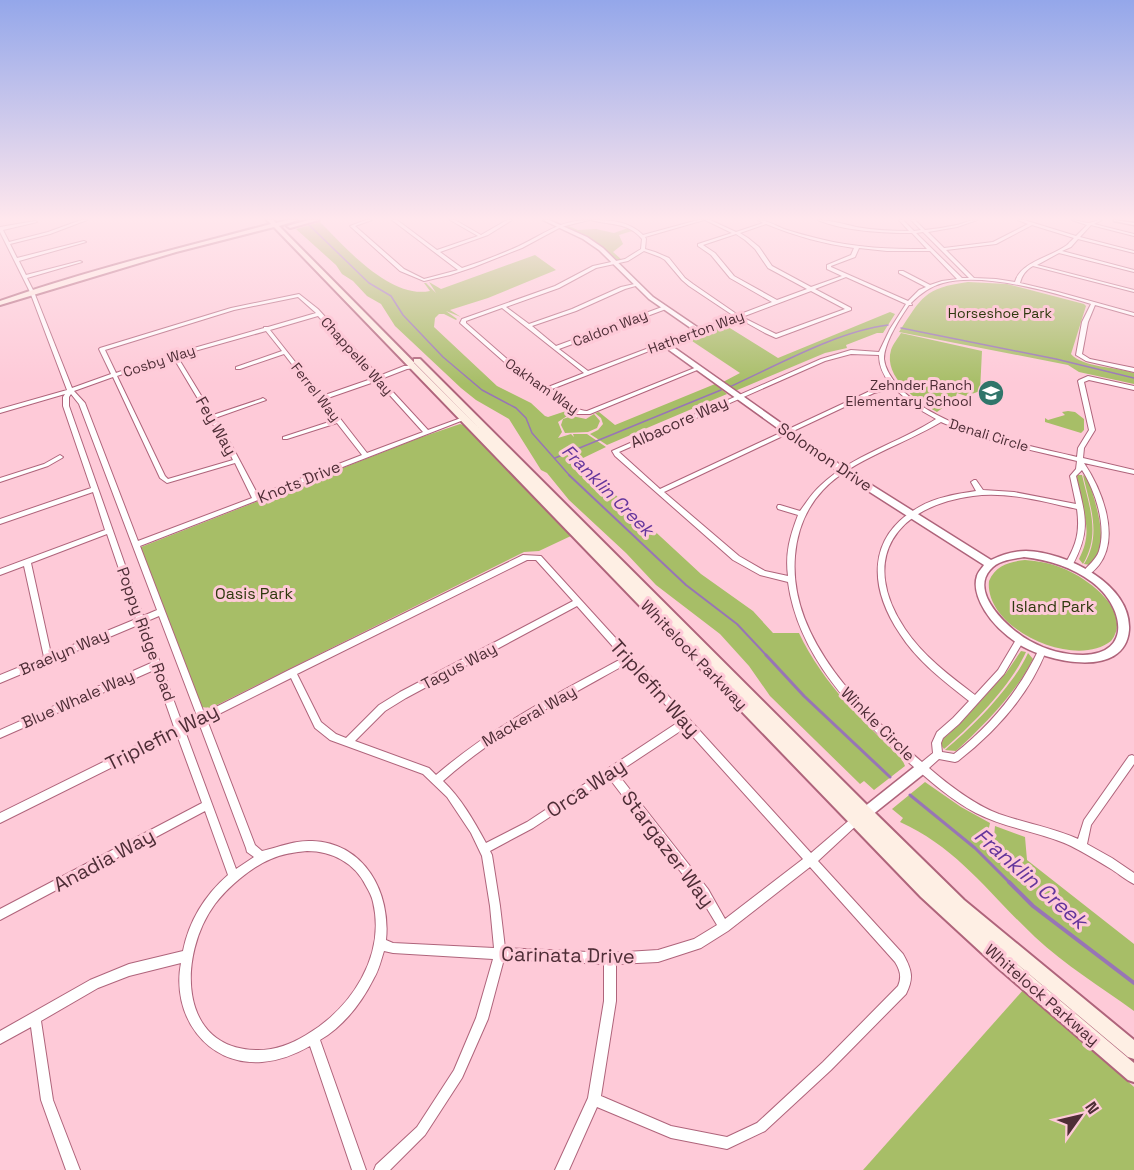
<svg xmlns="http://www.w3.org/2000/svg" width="1134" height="1170" viewBox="0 0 1134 1170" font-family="'Space Grotesk',sans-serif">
<rect width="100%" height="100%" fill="#fecad8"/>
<!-- green -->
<g fill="#a7be67">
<path d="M320 222C346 248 390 299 430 291L424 283H426L436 293 429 282 441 289 535 255 556 270 488 298 450 310 461 317 446 311 457 319 456 320 444 314H439L435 318 434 327 497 386 531 403 545 416 548 417 569 410 570 414 558 422 562 432 558 438 571 434 574 437 573 434H587L606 447 581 459V463L701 574 753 611 773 633H799C823 684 863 721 902 759L905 766 874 790 864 781 860 784 770 696 749 666 720 634 656 585 626 553 569 500 547 473 541 470 509 419 476 400 461 388 395 326 381 304 367 296 353 281 342 274 336 265 296 229Z"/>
<path d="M564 224 578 230 596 229 614 233 628 228 632 231 619 235 623 244 613 252 622 260 619 261 592 240 563 227Z"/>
<path d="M968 282 1007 284 1084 304 1086 306 1071 354C1081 367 1117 367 1134 373V384L1079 372 1068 365 899 332C922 297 924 288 968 282Z"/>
<path d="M890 312 895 314 883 333H877L846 345 847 348 825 353 735 391 723 382 740 373 689 339 725 325 778 358Z"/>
<path d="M901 333 982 351 980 391 966 396 957 393 955 399 937 412C917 401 883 377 891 350 893 344 898 338 901 333Z"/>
<path d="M715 384 727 394 607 445 590 434 598 430 603 424 601 418 595 413 599 412 615 425Z"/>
<path d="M1068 411 1075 412 1084 419V430L1081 433 1045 422V418L1048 420 1065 415 1062 412Z"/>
<path d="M594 414 600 421 597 428 588 432 565 433 561 425 563 419 572 416 586 419Z"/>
<path d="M460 424 467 426 573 535 539 551 524 552 211 708 200 707 139 550 141 547 419 438Z"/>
<path d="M1077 475H1082C1089 506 1101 534 1083 564L1079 559C1097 525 1077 507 1077 475Z"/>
<path d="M1083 475 1089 480C1095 505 1112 544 1090 565L1084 564C1102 535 1090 506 1083 475Z"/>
<path d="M1025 560C1038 561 1050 563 1062 568 1086 577 1134 611 1111 641 1075 670 984 629 989 581 996 565 1009 562 1025 560Z"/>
<path d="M1021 651 1026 652C1010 687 973 724 944 749L941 745 942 740 960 724 1006 673Z"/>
<path d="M1028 653 1033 659C1017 692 982 727 956 751L945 750C972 728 1014 685 1028 653Z"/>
<path d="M925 782 961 807 990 823 988 832 994 837 995 826 1025 837 1027 860 1134 944V1011C1101 987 1065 965 1035 937 990 895 958 848 900 822L903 818 892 809Z"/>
<path d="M1024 989 1134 1087V1170H863Z"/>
</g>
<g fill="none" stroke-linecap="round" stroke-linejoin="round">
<!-- stream-far3 -->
<g stroke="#9875b6" stroke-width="1.5">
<path d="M309 225 369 283 391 296 403 315 443 357 482 390 516 408 526 418 532 433 570 476"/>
<path d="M901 328 1056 359 1134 378"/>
<path d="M729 387C776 366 838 331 888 325"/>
<path d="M555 458 721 390"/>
</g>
<!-- stream-far2 -->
<path stroke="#9875b6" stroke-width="2" d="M569 475 686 585 737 624 767 656"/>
<!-- stream-far1 -->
<g stroke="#9875b6" stroke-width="3">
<path d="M766 655 804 696 890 777"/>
<path d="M910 795 975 848 1011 884"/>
</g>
<!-- stream -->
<path stroke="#9875b6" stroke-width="4" d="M1009 882 1033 906 1134 983"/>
<!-- minor casing -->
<g stroke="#af647b" stroke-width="2">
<g id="minor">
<path d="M81 220H87L50 234 10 244 17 258 84 241 86 242 19 261 26 275 80 261 82 262 27 278 34 292 72 388 111 374 99 349 100 348 231 308 299 294 318 309 379 376 404 366H415V368L407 369 381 379 428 430 461 418 463 417 466 419 140 546 204 713 289 670 523 555 541 556 811 853 853 817 856 815 859 817 861 820 859 823 818 861 903 954C912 970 914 978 906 994L831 1070 765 1131 727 1149 671 1138 597 1107 569 1170H555L588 1098 604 1001V964L504 959 488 1019 462 1078 425 1135 390 1170H374L376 1165 417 1127 454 1070 476 1018 493 959 393 953 384 951C381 960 379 970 374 978 362 1002 344 1026 320 1040L366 1170H352L310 1046C296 1054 279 1061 262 1062 206 1066 171 1015 181 963L129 976 98 988 41 1021 53 1100 80 1170H66L41 1100 31 1027 0 1044V1031L90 980 129 964 183 951C189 921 205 895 228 875L205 811 0 920V909L202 803 177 735 0 823V813L174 727 154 670 0 738V730L151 663 138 625 0 683V675L44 657 24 566 0 575V569L105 530 93 492 0 524V519L91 488 63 406V397L65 394 0 413V409L67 390 30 292 0 232V227L35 221 37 222 3 230 9 242 48 232ZM298 297 316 313 268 327H264V328L152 360 116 373 105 350 234 310ZM318 316 374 378 322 396 270 330ZM266 331 282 351 236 367V369H240L284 354 318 398V400L320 401 335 420 283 437V439H287L337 423 362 455 258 495 232 446 215 418 266 400 263 398 261 399 213 415 177 356ZM173 357 226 446 233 460 168 479 165 476 117 376ZM113 377 160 478 167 483 235 463 252 498 138 541 85 403 74 391ZM377 381 423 432 367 453 325 399ZM71 394 79 404 157 610 143 616 69 406V397ZM107 534 136 619 51 654 31 563ZM527 560H536L573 601 400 692 379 705 346 738 336 734 321 722 297 674ZM577 606 623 658C558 693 493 726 436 775L429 768 355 741 385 711 406 698ZM159 616 197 716 182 723 145 622ZM628 663 680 721 527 822 486 843C474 821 461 798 443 781 498 732 564 699 628 663ZM291 678 315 728 330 740 423 774 447 797 471 833 482 856 490 906 494 948 393 943 386 940C391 893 365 843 312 841 295 840 279 847 262 851L255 845 207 720ZM199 723 246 848 247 852 254 857 236 869 185 731ZM685 728 803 859 725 919 708 889 617 773ZM609 778 700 897 717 925 694 939 658 950 610 953 505 948 500 906 492 855 490 851 533 828ZM307 851C332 851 355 863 366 886 369 891 372 897 373 902 386 956 351 1009 306 1035 291 1044 276 1050 258 1050 177 1050 178 954 215 904 228 887 251 867 271 859 282 854 295 852 307 851ZM810 867 895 962C900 970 902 977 898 986L823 1062 757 1123 727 1137 671 1126 601 1096 616 1001V964L658 962 701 948 728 931Z"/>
<path d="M366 220H372L355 226 404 269 424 279 458 270 392 220H397L437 250 478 236 450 220H455L481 235 507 220H512L488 235 440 252 462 268C481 262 501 254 519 246 544 234 560 220 589 220L561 227 522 248 474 267 450 275 424 281 400 271 350 226Z"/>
<path d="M591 220C610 220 629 221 643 235L698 220H704L645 237 646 239 645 249 655 252 669 258 685 278 693 284 738 315 772 302 730 278 711 255 698 246V244L732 233 705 220H710L736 232 763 223 758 220C767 220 776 226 784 229 796 233 808 236 820 239 855 248 891 249 927 249L912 233C883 233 844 231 818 220 831 220 844 224 856 227 874 230 891 231 909 231L899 220H903L914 231 921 230 911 220H915L925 230C936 229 946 227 957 225 964 223 970 220 977 220L957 227 928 232 944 248 993 242 1028 224 1018 220H1024L1076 236 1087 225 1072 220C1078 220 1084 223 1089 223 1094 222 1097 220 1102 220L1094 224 1134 234V236L1091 225 1080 237 1134 251V253L1078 239 1071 247 1062 251 1134 270V272L1059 253 1037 265 1134 290V292L1033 266C1026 270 1022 275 1020 283L1058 292 1134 313V316L1095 305 1088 322 1082 354 1090 359 1134 368V372L1086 361 1076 355 1082 322 1091 304C1051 292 984 272 943 283 931 286 920 294 911 303L912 305H909C900 318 884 343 884 359 885 369 892 379 899 387 940 431 1020 443 1077 457L1078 448 1089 430 1078 381 1079 380 1088 376 1134 386V390L1089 380 1084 382 1095 430 1084 448 1083 458 1134 470V474L1084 463C1101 488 1121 536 1099 565 1096 569 1092 572 1089 575H1083L1082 573C1088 565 1096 560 1099 551 1107 526 1095 490 1082 470L1076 476C1085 515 1092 529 1072 566H1066L1065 564C1077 544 1080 531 1077 509 1044 502 1007 491 973 496 896 506 858 559 905 629 923 656 950 676 975 695L998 670 1017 638 1020 637 1023 638 1024 640 1004 674 959 724 943 738 941 743 942 752 954 754C991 725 1019 691 1039 649L1042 648 1045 649 1046 651C1029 695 995 732 958 761L955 762 939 759 929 768C950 786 973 804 999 814 1025 823 1053 828 1078 839L1084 820 1129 756 1132 755 1134 756V764L1091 825 1087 844 1112 858 1134 873V884C1126 880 1119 874 1111 869 1098 861 1085 853 1071 846 1041 832 1007 829 976 813 951 800 929 780 907 761 854 713 798 656 788 582L760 575 733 560 615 456 612 451 821 359 851 350 879 352 890 329 906 304 846 277 815 289 851 308V310L776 338 765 333 738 318 700 333 697 331 698 330 734 316 689 286 682 280 665 260 660 257 644 251 628 261 596 268 559 288 506 307 529 324 572 309 621 287 639 283V285L625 289 576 311 532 326 556 346 662 307H666V309L559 349 588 371 662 343 667 344 552 389C563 396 574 411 587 411L697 367 702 368 590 414H577L554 395 518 374 460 323 462 319 555 286 593 266 625 259 641 249 642 239C628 222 609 225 591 220ZM766 224C795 236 824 244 854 248L851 255 827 265V269L842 276 811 287 772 266 759 247 748 238 740 233ZM1032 225 1074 238C1073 239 1068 244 1067 245 1051 257 1020 262 1015 282L996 279 974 278 946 250 996 244ZM923 232 969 278H962L916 233ZM736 234 745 240 755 249 768 268 807 289 777 300 734 276 715 253 703 245ZM859 248 887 251H930L957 279 942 281 930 285 903 271H899V273L926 287 919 290 908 301 831 267V266L855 257ZM811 291 845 309 776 334 742 317ZM502 308 584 373 548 387 522 372 466 323V321ZM851 354 879 355C879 367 884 376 891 385L870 391 660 489 619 452 825 361ZM894 388 915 407 936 419C899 443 852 455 820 486 812 493 806 503 800 511L780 505H778L777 507 778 509 798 515C790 536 785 553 788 576L765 571 739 556 664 492 874 393ZM941 422C984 441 1031 450 1077 461L1076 469 1070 476 1076 504 1014 492 983 490 976 480H974L971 482 976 491C957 494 936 497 919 507 866 537 869 588 900 634 917 661 944 681 969 701L953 718 937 732 932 743 933 753 922 762C865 712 788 640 795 556 797 531 806 508 823 490 851 460 905 444 941 422Z"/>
<path d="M60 455 63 457 62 458 48 466 0 482V478L44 464Z"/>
</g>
</g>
<!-- tertiary casing -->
<g stroke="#af647b" stroke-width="3">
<g id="tertiary">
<path d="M543 220H549L587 237 603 248 653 297 703 331 669 344 846 469 991 560C1001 555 1014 551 1026 551 1065 552 1132 584 1129 630 1125 681 1043 661 1017 643 1004 634 993 624 985 611 979 601 973 588 977 576 978 572 982 568 984 565L840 473 662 345V343L695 331 649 299 599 250 583 239ZM1024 557C1049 560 1072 567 1092 582 1123 605 1134 654 1083 655 1065 655 1046 650 1030 641 1011 631 969 594 990 570 998 560 1013 559 1024 557Z"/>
<path d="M1114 220 1134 223V225L1114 221Z"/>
<path d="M922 763 926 764 928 768 926 772 867 819 863 821 859 819 857 815 859 811 918 764Z"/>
</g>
</g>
<!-- secondary casing -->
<g stroke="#af647b" stroke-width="4">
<g id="secondary">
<path d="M267 220H273L276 223 288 220H298L279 226 479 428 414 363V359H420L870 808 964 900 1134 1040V1059L1128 1057 991 942 1134 1063V1082L1128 1080 997 967 921 897 274 227 176 252 0 305V301C89 270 180 248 271 224Z"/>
<path d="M309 220H319L290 228 287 226Z"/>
</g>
</g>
<!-- minor -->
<use href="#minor" fill="#fff" fill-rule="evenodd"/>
<!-- tertiary -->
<use href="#tertiary" fill="#fff" fill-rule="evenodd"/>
<!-- secondary -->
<use href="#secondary" fill="#feefe4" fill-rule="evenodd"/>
</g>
<!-- sky -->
<linearGradient id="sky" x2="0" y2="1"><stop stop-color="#94a7ea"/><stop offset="0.57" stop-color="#ffe7ed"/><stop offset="1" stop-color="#ffe7ed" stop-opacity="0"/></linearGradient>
<rect width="1134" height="384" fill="url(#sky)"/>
<!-- icons -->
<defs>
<g id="school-disc" transform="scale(1.35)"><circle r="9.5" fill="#30756a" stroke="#fecad8"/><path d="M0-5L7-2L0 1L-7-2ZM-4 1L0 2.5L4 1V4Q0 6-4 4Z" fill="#fff"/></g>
</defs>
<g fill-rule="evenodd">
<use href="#school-disc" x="991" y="393"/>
</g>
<g text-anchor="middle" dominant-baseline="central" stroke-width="6" stroke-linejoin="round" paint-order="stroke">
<!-- far-park labels -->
<g font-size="14" fill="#30390f" stroke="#fecad8">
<text x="1000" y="313">Horseshoe Park</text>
</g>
<!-- far-street labels -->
<g font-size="14" fill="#4e2d36" stroke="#fecad8">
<text transform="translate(610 328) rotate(-21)">Caldon Way</text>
<text transform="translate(696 332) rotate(-20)">Hatherton Way</text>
<text transform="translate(357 356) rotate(48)">Chappelle Way</text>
<text transform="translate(159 361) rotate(-18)">Cosby Way</text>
<text transform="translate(542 386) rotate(35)">Oakham Way</text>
<text transform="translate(316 392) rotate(52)">Ferrel Way</text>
<text transform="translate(989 435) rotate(17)">Denali Circle</text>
</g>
<!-- far-poi labels -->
<g font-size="14" fill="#4e2d36" stroke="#fecad8" text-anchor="end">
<text x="972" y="385">Zehnder Ranch<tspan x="972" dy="16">Elementary School</tspan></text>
</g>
<!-- street labels -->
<g font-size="16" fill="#4e2d36" stroke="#fecad8">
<text transform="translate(679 422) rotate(-24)">Albacore Way</text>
<text transform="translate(216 426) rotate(60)">Fey Way</text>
<text transform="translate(825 457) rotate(34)">Solomon Drive</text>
<text transform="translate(299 482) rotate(-22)">Knots Drive</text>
<text transform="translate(146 634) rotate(70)">Poppy Ridge Road</text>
<text transform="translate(64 652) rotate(-23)">Braelyn Way</text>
<text transform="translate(694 655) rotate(46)">Whitelock Parkway</text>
<text transform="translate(459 666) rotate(-28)">Tagus Way</text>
<text transform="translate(78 699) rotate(-24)">Blue Whale Way</text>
<text transform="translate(529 716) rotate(-30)">Mackeral Way</text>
<text transform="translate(878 724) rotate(45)">Winkle Circle</text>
<text transform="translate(1042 995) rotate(41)">Whitelock Parkway</text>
</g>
<!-- park labels -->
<g font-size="16" fill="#30390f" stroke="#fecad8">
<text x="254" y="593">Oasis Park</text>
<text x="1053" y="606">Island Park</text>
</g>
<!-- water labels -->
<g font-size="18" font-style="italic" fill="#64359c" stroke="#fecad8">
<text transform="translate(608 490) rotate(45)">Franklin Creek</text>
</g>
<!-- near-street labels -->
<g font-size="20" fill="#4e2d36" stroke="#fecad8">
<text transform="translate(655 688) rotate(48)">Triplefin Way</text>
<text transform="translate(162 737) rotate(-27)">Triplefin Way</text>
<text transform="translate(586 788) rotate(-33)">Orca Way</text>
<text transform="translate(668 849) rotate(53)">Stargazer Way</text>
<text transform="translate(104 860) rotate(-28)">Anadia Way</text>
<text transform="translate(568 955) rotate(1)">Carinata Drive</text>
</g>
<!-- near-water labels -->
<g font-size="21" font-style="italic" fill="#64359c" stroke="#fecad8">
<text transform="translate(1031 878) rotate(41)">Franklin Creek</text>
</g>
</g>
<!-- north arrow -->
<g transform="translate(1080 1116) rotate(56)" stroke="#fecad8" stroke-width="4.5" paint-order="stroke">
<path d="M0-4.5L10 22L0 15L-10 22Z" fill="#4e2d36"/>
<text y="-9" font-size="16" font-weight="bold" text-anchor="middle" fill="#4e2d36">N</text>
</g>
</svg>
